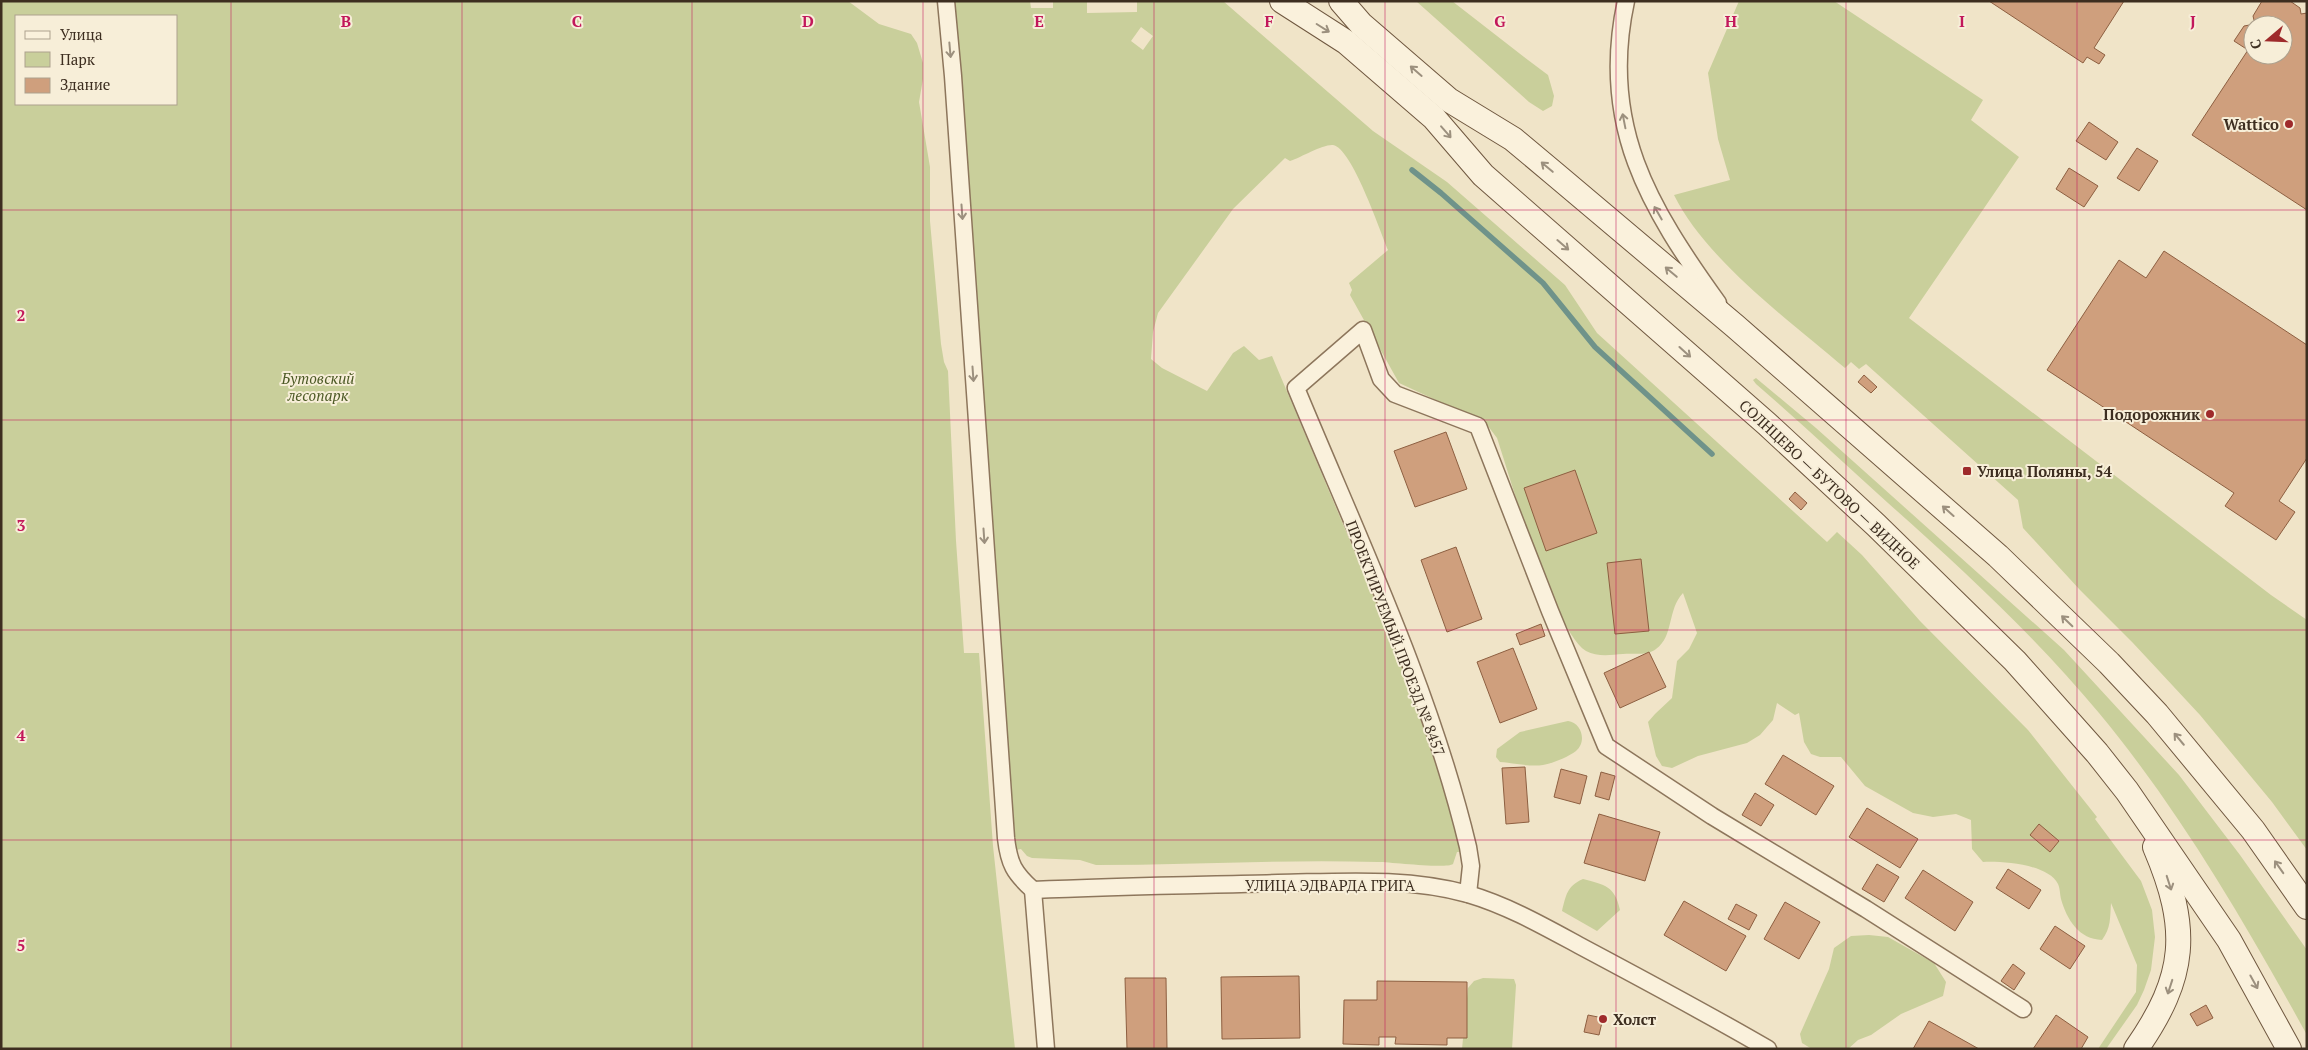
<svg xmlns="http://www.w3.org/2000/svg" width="2308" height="1050" viewBox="0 0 2308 1050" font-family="'PT Serif',serif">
<rect width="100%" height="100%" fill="#f0e4c8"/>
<!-- green -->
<g fill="#c9cf9b" fill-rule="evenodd">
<path d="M1 1H848L879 24 911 34 917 43 923 63V79L919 102 930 167V221L941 344 944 362 948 371 956 541 964 653H979L993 846 1015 1049H1ZM16 16H176V104H16Z"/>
<path d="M952 1H1030L1031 8H1053V1H1087V13L1137 12V1H1223L1373 131 1447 182 1565 285 1597 333 1827 542 1837 532 1862 555 1920 621 2028 730 2097 817 2095 819 2141 881 2152 910 2155 937 2151 970 2144 990 2137 1005 2106 1049H2098L2136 992 2137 965 2111 903C2110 918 2111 928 2102 940 2079 939 2067 920 2061 899 2060 895 2060 888 2058 884 2048 864 2002 861 1983 862L1972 849 1971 820 1956 814 1933 817 1913 813 1865 786 1841 757H1820L1811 754 1804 742 1799 713 1795 715 1777 703 1773 720 1760 735 1747 743 1698 756 1672 768 1662 766 1656 756 1648 722 1655 714 1672 698 1677 661 1689 649 1697 633 1683 593C1667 610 1674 636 1656 649 1647 656 1634 653 1623 654 1610 655 1597 657 1586 651 1554 631 1511 480 1497 438L1488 426 1477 419 1399 383 1350 295 1352 290 1349 283 1388 250C1380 231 1352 148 1333 145 1323 144 1302 157 1290 161L1285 158 1233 209 1158 313 1153 332 1151 359 1162 368 1207 391 1233 353 1244 346 1259 360 1272 356 1408 678 1447 795 1461 852H1457L1453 864C1446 869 1391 862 1378 862 1284 859 1190 865 1096 865L1080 860 1032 858 1027 856 1021 849 1016 850ZM1141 27 1153 36 1143 50 1131 41Z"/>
<path d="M1416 1H1452L1528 60 1548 75 1554 96 1552 106 1543 111 1529 102Z"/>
<path d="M1739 1H1834L1983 100 1971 120 2019 157 1909 318 2271 595 2307 620V850L2272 802 2200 715 2133 643 2080 590 2023 528 2018 500 1866 364 1859 369 1851 362 1845 368C1790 321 1706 260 1674 195L1730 180 1718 139 1708 73Z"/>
<path d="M1756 378 1816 428 2064 650 2179 775 2240 855 2307 950V1035C2245 923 2181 812 2099 713 2035 636 1962 569 1888 503 1844 463 1801 423 1756 384L1753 380Z"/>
<path d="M1568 721C1582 723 1587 742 1576 751 1568 757 1554 763 1543 765 1530 767 1513 763 1500 762L1496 757 1497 749 1520 732Z"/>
<path d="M1583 879C1605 885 1615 886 1620 910L1597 931 1562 911C1566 895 1567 886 1583 879Z"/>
<path d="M1869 935 1888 937 1934 963 1946 982 1943 996 1901 1014 1871 1035 1858 1040 1848 1049H1812L1802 1043 1800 1034 1829 969 1834 948 1851 936Z"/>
<path d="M1483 978 1514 979 1516 985 1512 1049H1462L1468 988 1474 981Z"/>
</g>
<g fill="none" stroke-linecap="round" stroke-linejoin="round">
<!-- stream -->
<path stroke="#6f938a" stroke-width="5.5" d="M1412 170 1441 193 1543 283 1595 347 1712 454"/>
</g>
<!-- building -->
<g fill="#cf9f7d" stroke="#8d5f41" fill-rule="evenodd">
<path d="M1989 1H2124L2094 48 2105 55 2099 64 2087 57 2083 63Z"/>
<path d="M2262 1H2290L2300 8 2301 14 2307 13V210L2192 135 2248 50 2234 41 2244 26 2255 24 2253 16ZM2253 25H2283V55H2253Z"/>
<path d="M2089 122 2118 142 2106 160 2076 141Z"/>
<path d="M2137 148 2158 161 2139 191 2117 178Z"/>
<path d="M2069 168 2098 186 2084 207 2056 189Z"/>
<path d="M2164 251 2307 345V458L2279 501 2295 512 2276 540 2225 506 2234 493 2047 370 2119 260 2146 278Z"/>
<path d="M1864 375 1877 387 1871 393 1858 382Z"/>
<path d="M1446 432 1467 489 1415 507 1394 451Z"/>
<path d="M1575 470 1597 533 1546 551 1524 488Z"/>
<path d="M1795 492 1807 503 1801 510 1789 499Z"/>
<path d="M1456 547 1482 619 1447 632 1421 560Z"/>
<path d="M1641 559 1649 631 1615 634 1607 563Z"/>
<path d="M1541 624 1545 636 1520 645 1516 634Z"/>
<path d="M1513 648 1537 709 1500 723 1477 662Z"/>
<path d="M1649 652 1666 687 1620 708 1604 673Z"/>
<path d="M1783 755 1834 786 1816 815 1765 784Z"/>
<path d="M1525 767 1529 822 1506 824 1502 768Z"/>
<path d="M1561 769 1587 776 1580 804 1554 797Z"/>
<path d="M1601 772 1615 776 1609 800 1595 796Z"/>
<path d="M1755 793 1774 805 1761 826 1742 815Z"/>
<path d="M1867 808 1918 839 1900 868 1849 837Z"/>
<path d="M1599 814 1660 832 1645 881 1584 863Z"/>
<path d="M2039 824 2059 841 2050 852 2030 835Z"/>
<path d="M1877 864 1899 877 1884 902 1862 889Z"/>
<path d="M2008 869 2041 890 2029 909 1996 888Z"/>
<path d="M1923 870 1973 902 1955 931 1905 898Z"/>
<path d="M1684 901 1746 936 1726 971 1664 935Z"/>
<path d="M1785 902 1820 922 1799 959 1764 939Z"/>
<path d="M1736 904 1757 915 1749 930 1728 919Z"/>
<path d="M2055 926 2085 946 2070 969 2040 949Z"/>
<path d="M2013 964 2025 973 2014 990 2001 981Z"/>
<path d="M1299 976 1300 1038 1222 1039 1221 977Z"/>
<path d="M1125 978H1166L1167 1049H1127Z"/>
<path d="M1377 981 1467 982V1038H1447V1045L1395 1044 1396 1037H1379V1045L1343 1044 1344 1000H1377Z"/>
<path d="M2206 1005 2213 1018 2197 1026 2190 1014Z"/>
<path d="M1588 1015 1603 1018 1599 1035 1584 1032Z"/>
<path d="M2056 1015 2088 1037 2081 1049H2033Z"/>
<path d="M1929 1021 1979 1049H1913Z"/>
</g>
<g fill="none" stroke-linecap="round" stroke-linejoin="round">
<!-- street casing -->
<g stroke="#8d765c" stroke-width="19">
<g id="street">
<path d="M946 1 953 76 1006 838C1009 864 1014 873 1033 890"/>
<path d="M1626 1C1599 125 1649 207 1718 303"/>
<path d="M1033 890C1115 886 1197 885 1278 883 1341 882 1407 877 1468 894 1509 906 1547 928 1584 948 1646 981 1708 1014 1768 1049"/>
<path d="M1033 890 1046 1049"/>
<path d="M1468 894 1471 866 1468 847C1430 688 1358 538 1296 388L1363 330 1381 379 1395 394 1478 426 1550 611 1606 746 1712 816 1866 909 2023 1009"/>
</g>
</g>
<!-- secondary casing -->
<g stroke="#6f573f" stroke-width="26">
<g id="secondary">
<path d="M1282 1 1346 42 1434 118 1483 175 1767 424 1876 525 2015 661 2097 753 2127 791 2229 940 2289 1049"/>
<path d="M1341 1 1361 24 1449 100 1513 139 1556 175 1735 326 1998 556 2109 663 2157 714 2253 830 2307 907"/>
<path d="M2136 1049C2187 976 2190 929 2155 847"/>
</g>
</g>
<!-- street -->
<use href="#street" stroke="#faf1dc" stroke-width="16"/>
<!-- secondary -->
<use href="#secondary" stroke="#faf1dc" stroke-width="24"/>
</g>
<!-- one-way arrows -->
<defs><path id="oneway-shaft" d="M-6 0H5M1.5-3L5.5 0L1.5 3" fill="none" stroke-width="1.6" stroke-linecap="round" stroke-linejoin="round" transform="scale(1.25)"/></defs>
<g stroke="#9c907e">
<use href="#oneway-shaft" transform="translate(1323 28) rotate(32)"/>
<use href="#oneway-shaft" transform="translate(950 50) rotate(85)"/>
<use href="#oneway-shaft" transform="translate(1416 71) rotate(-139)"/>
<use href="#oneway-shaft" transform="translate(1624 121) rotate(-101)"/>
<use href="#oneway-shaft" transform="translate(1446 132) rotate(49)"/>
<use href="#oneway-shaft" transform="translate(1547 167) rotate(-140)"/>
<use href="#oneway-shaft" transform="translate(962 212) rotate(86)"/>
<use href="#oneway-shaft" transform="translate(1658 213) rotate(-120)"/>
<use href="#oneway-shaft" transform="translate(1563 245) rotate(41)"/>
<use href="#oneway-shaft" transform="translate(1671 272) rotate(-140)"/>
<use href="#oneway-shaft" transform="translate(1685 352) rotate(42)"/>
<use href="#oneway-shaft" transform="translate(973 374) rotate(86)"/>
<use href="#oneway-shaft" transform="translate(1948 511) rotate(-138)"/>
<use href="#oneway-shaft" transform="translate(984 536) rotate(86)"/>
<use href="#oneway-shaft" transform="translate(2067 621) rotate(-136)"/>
<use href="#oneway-shaft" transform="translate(2179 739) rotate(-130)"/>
<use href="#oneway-shaft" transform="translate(2279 867) rotate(-125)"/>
<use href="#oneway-shaft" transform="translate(2169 883) rotate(72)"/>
<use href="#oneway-shaft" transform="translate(2254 982) rotate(61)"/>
<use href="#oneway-shaft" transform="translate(2170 987) rotate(108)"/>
</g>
<!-- grid -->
<path fill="none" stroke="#c2185b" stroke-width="1" stroke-opacity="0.55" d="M231 1V1049M462 1V1049M692 1V1049M923 1V1049M1154 1V1049M1385 1V1049M1616 1V1049M1846 1V1049M2077 1V1049M1 210H2307M1 420H2307M1 630H2307M1 840H2307"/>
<!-- markers -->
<g fill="#9e2a2b" stroke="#f7eed8" stroke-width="2">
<circle cx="2289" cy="124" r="5"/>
<circle cx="2210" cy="414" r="5"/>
<rect x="1962" y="466" width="10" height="10" rx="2.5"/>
<circle cx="1603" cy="1019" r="5"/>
</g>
<g text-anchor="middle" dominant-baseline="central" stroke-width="4" stroke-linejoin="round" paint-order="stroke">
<!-- poi labels -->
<g font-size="15" font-weight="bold" fill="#3d2e20" stroke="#f7eed8" text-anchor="end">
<text x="2279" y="124">Wattico</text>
<text x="2200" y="414">Подорожник</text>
<text x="1977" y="471" text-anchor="start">Улица Поляны, 54</text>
<text x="1613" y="1019" text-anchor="start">Холст</text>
</g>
<!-- park labels -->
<g font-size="15" font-style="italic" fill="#4d5a26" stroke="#f7eed8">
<text x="318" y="378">Бутовский<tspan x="318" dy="17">лесопарк</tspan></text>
</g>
<!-- street labels -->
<g font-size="15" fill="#3d2e20" stroke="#f7eed8">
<text transform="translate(1830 484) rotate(43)">СОЛНЦЕВО — БУТОВО — ВИДНОЕ</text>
<text transform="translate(1396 638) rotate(69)">ПРОЕКТИРУЕМЫЙ ПРОЕЗД № 8457</text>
<text x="1330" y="885">УЛИЦА ЭДВАРДА ГРИГА</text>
</g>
</g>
<g font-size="16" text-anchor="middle" font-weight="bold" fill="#c2185b" stroke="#f7eed8" stroke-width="4" stroke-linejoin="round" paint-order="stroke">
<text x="346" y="27">B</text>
<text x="577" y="27">C</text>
<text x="808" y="27">D</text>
<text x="1039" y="27">E</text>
<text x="1269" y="27">F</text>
<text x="1500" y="27">G</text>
<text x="1731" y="27">H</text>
<text x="1962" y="27">I</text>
<text x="2193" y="27">J</text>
<text x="21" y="321">2</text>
<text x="21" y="531">3</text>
<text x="21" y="741">4</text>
<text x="21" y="951">5</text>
</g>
<!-- border -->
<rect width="2308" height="1050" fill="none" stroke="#3d2e20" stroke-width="5"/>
<!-- legend -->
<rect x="15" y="15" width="162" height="90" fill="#f7eed8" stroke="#ada18e"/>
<rect x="25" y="31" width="25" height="8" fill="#faf1dc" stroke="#ada18e"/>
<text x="60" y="40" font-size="15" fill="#3d2e20">Улица</text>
<rect x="25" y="52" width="25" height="15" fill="#c9cf9b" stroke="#ada18e"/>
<text x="60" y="65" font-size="15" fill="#3d2e20">Парк</text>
<rect x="25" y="78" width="25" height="15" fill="#cf9f7d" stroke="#ada18e"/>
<text x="60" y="90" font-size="15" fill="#3d2e20">Здание</text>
<!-- north arrow -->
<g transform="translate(2268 40) rotate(251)"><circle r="24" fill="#f7eed8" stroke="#ada18e"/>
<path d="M0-4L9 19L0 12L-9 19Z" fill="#9e2a2b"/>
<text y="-8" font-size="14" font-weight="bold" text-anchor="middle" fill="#3d2e20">С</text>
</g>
</svg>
